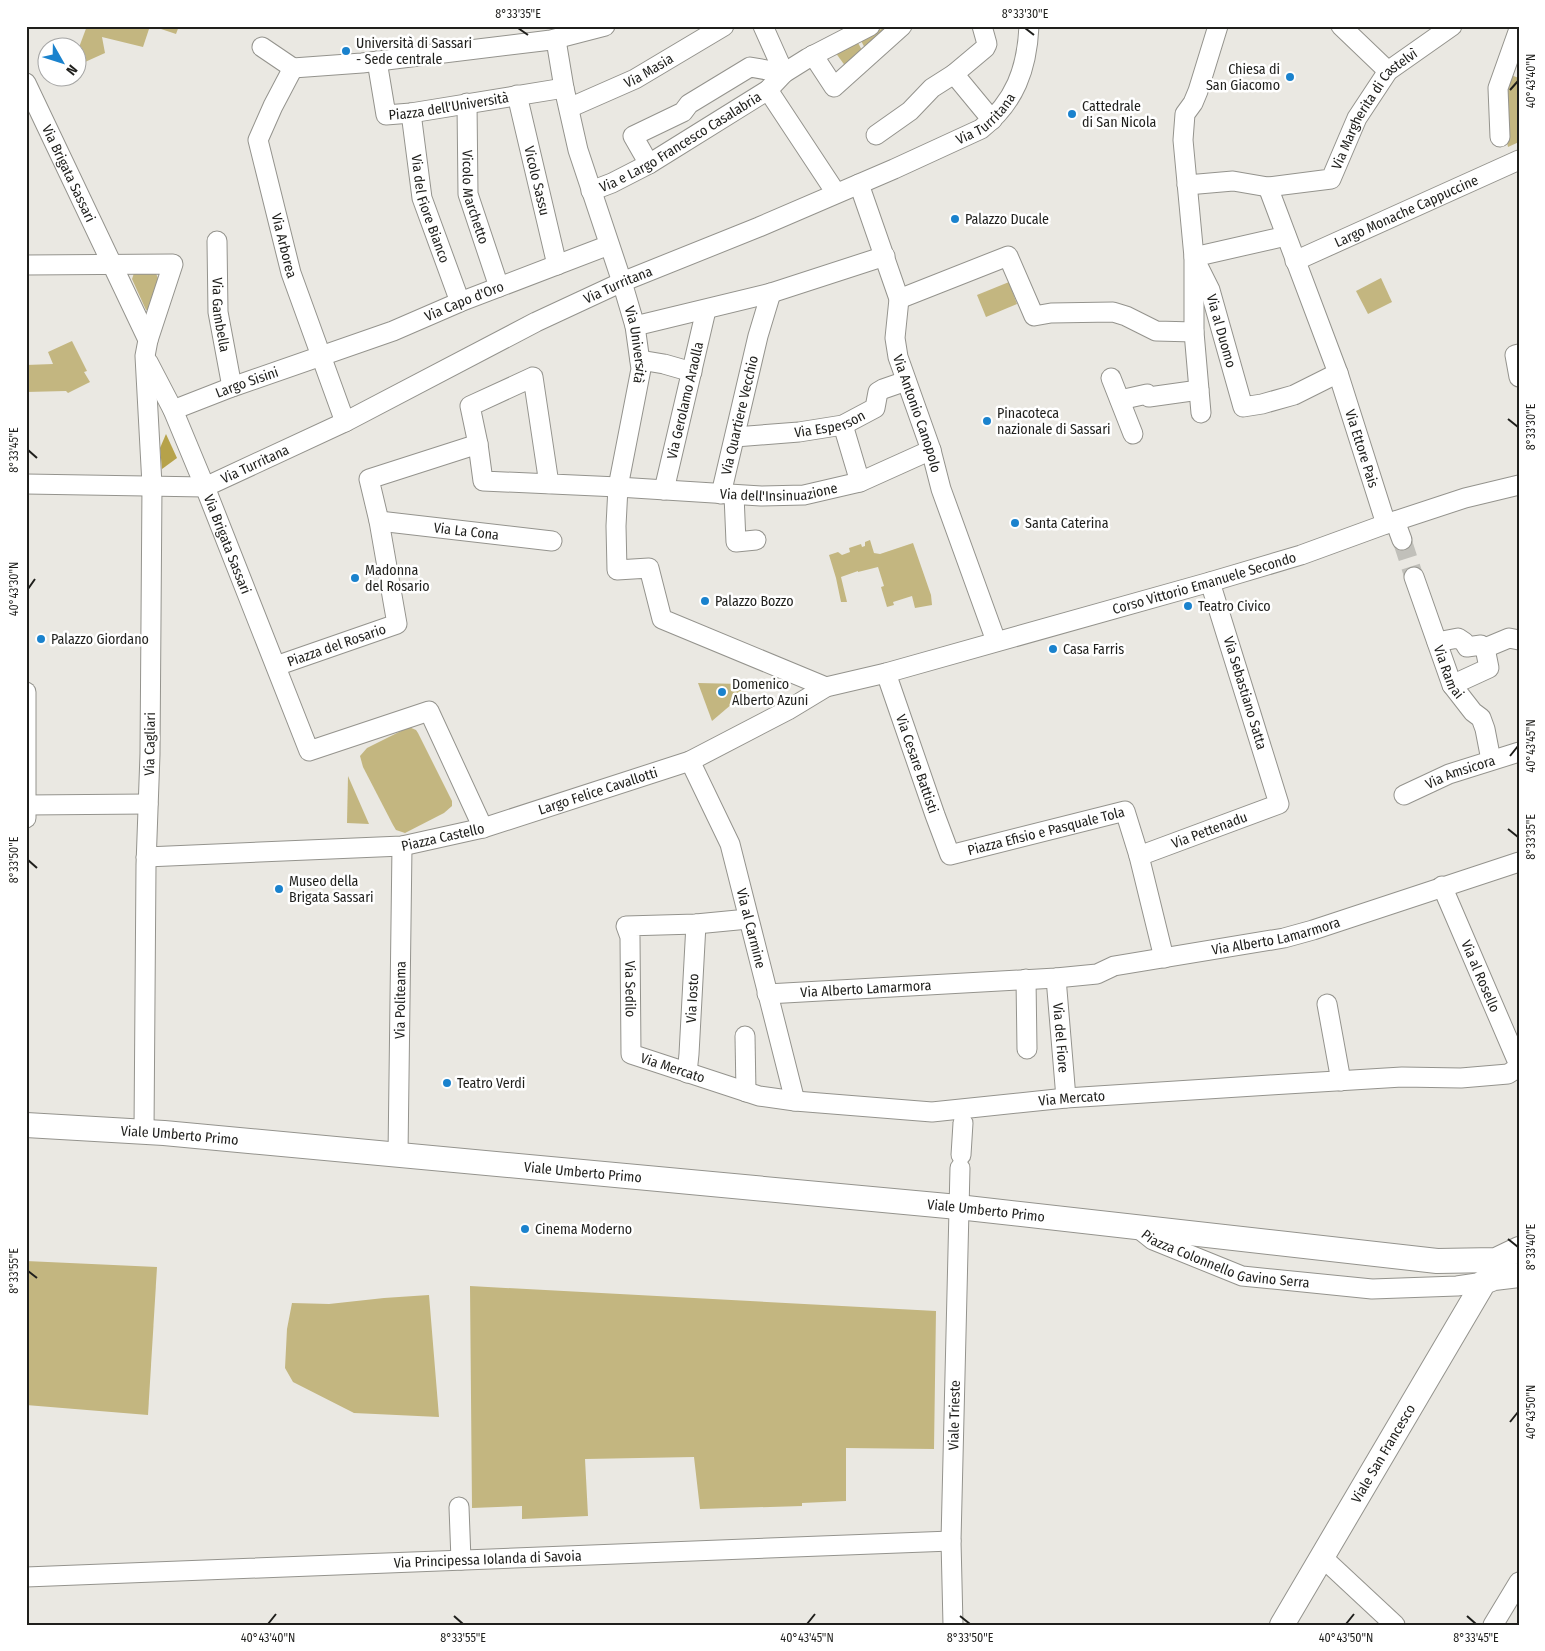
<svg xmlns="http://www.w3.org/2000/svg" width="1545" height="1651" viewBox="0 0 1545 1651" font-family="'Fira Sans Condensed',sans-serif">
<rect width="100%" height="100%" fill="#eae8e2"/>
<!-- green -->
<g fill="#c3b680">
<path d="M87 26H150L143 47 102 37 105 53 85 62 78 50Z"/>
<path d="M152 26H179L176 34Z"/>
<path d="M886 27H888L866 50 860 39Z"/>
<path d="M857 41 863 52 846 67 835 52Z"/>
<path d="M1505 73 1519 78V142L1508 147 1500 110Z"/>
<path d="M135 270 154 271C164 283 156 296 151 309L146 310 132 279Z"/>
<path d="M1381 278 1392 302 1368 314 1356 291Z"/>
<path d="M1009 282 1017 304 986 317 977 295Z"/>
<path d="M72 341 87 371 84 372 90 382 68 393 66 391 26 392V365L53 364 48 352Z"/>
<path d="M870 540 874 553 880 554 913 543 931 595 932 605 915 608 912 596 893 602 894 605 887 607 881 587 884 586 878 567 858 572V571L841 577 847 602H841L836 578 829 555 838 552 842 555 850 552 849 548 861 544 862 547 865 546V542Z"/>
<path d="M698 683 741 684 746 692 712 721Z"/>
<path d="M409 727 416 730 418 733 452 801V806L444 813 405 833 396 830 393 825 363 767 360 756 367 748Z"/>
<path d="M348 776 369 824 347 823Z"/>
<path d="M26 1261 157 1267 148 1415 26 1405Z"/>
<path d="M470 1286 936 1311 934 1449 846 1448V1501L802 1503V1506L700 1509 694 1457 585 1459 588 1516 522 1519V1506L472 1508Z"/>
<path d="M429 1295 439 1417 354 1413 293 1382 285 1368 287 1329 292 1303 329 1304 384 1298Z"/>
</g>
<!-- water -->
<path fill="#b6a24a" d="M166 434 177 458 162 469 160 448Z"/>
<g fill="none" stroke-linecap="round" stroke-linejoin="round">
<!-- minor-tunnel -->
<path stroke="#c1c0ba" stroke-width="19" stroke-dasharray="19 9" stroke-linecap="butt" d="M1402 540 1414 577"/>
<!-- minor casing -->
<g stroke="#94938d" stroke-width="21">
<g id="minor">
<path d="M763 26 784 73"/>
<path d="M1341 26 1388 71"/>
<path id="s1" d="M556 40 564 88 578 150 622 282 635 326 641 369 618 487 616 526 617 570 649 568 662 619 826 687"/>
<path d="M262 47 293 68 362 63 551 40 605 26"/>
<path d="M813 55 834 87 902 26"/>
<path id="s2" d="M377 61 386 115 411 113 564 88"/>
<path id="s3" d="M293 68 273 106 258 140 291 273 345 422"/>
<path d="M954 74 992 120"/>
<path id="s4" d="M26 83 148 340 145 356 152 485 150 754 146 865 144 1131"/>
<path d="M768 90 836 193"/>
<path id="s5" d="M517 95 557 265"/>
<path id="s6" d="M467 103 468 194 499 287"/>
<path id="s7" d="M569 108 635 79 724 26"/>
<path id="s8" d="M411 113 422 198 460 302"/>
<path d="M876 135 910 111 932 88 954 74 985 48 987 44 982 26"/>
<path d="M1500 137 1498 88 1519 29"/>
<path d="M649 164 633 136 683 112 689 104 750 67 784 73"/>
<path id="s9" d="M859 184 899 299 895 338 898 357 931 450 941 489 996 641"/>
<path id="s10" d="M1187 185 1233 181 1268 187 1331 179 1357 118 1388 71 1452 26"/>
<path id="s11" d="M1268 187 1338 373 1386 524"/>
<path id="s12" d="M591 191 612 183 649 164 768 90 784 73 808 58 870 26"/>
<path id="s13" d="M217 241 218 312 232 387"/>
<path d="M1194 257 1286 236"/>
<path id="s14" d="M1195 260 1210 290 1243 407 1262 404 1294 395 1338 373"/>
<path id="s15" d="M1295 261 1519 160"/>
<path d="M26 265 173 264 148 340"/>
<path d="M899 299 1008 256 1034 316 1051 313 1113 312 1126 316 1156 331 1194 332"/>
<path d="M635 326 771 293 885 256"/>
<path d="M1519 354 1515 355 1519 377"/>
<path d="M640 360 664 364 692 372"/>
<path id="s16" d="M148 362 173 410 205 487 309 751 429 711 483 828"/>
<path d="M1111 378 1133 434"/>
<path d="M1120 400 1147 394 1149 397 1199 390"/>
<path id="s17" d="M173 410 232 387 393 331 460 302 609 245"/>
<path d="M1201 413 1194 332V257L1183 140 1185 114 1193 103 1198 91 1218 26"/>
<path d="M843 425 860 482"/>
<path id="s18" d="M735 437 799 432 843 425 875 408 878 392 883 389 906 381"/>
<path id="s19" d="M26 484 205 487 345 422 536 322 622 282 759 227 894 169 981 129C1015 102 1027 69 1029 26"/>
<path id="s20" d="M549 484 533 377 470 406 478 444 483 481 618 487 761 496 804 495 860 482 931 450"/>
<path id="s21" d="M664 490 706 310"/>
<path id="s22" d="M721 494 758 336 771 293"/>
<path d="M734 495 736 542 756 540"/>
<path id="s23" d="M379 521 552 541"/>
<path d="M1395 521 1402 540"/>
<path id="s24" d="M1414 577 1452 685 1473 712 1481 718 1485 729 1491 760"/>
<path d="M1437 642 1458 638 1464 642 1467 647 1481 645 1485 648 1489 668 1452 685"/>
<path d="M1485 648 1509 638 1519 640"/>
<path id="s25" d="M276 666 397 624 379 521 369 479 478 444"/>
<path id="s26" d="M886 673 935 815 950 855 1125 811 1139 856 1164 958"/>
<path d="M26 692V818"/>
<path id="s27" d="M690 761 730 844 795 1101"/>
<path id="s28" d="M1404 795 1449 774 1519 752"/>
<path d="M26 805 148 804"/>
<path id="s29" d="M1139 856 1279 804 1210 582"/>
<path id="s30" d="M146 857 402 846 483 828 690 761 788 710 826 687 886 673 1210 582 1301 555 1386 524 1465 498 1519 485"/>
<path id="s31" d="M1442 886 1519 1065"/>
<path id="s32" d="M748 919 696 924 626 926 630 937 631 1054 759 1096 795 1101 932 1112 1066 1098 1270 1085 1402 1077 1461 1078 1508 1074 1519 1067"/>
<path id="s33" d="M1056 978 1066 1098"/>
<path d="M1026 979 1027 1049"/>
<path id="s34" d="M767 994 1056 978 1097 974 1114 966 1284 938 1313 930 1519 862"/>
<path d="M1327 1004 1341 1081"/>
<path d="M745 1036 746 1092"/>
<path id="s35" d="M687 1073 689 1054 696 924"/>
<path id="s36" d="M398 1155 402 846"/>
<path d="M961 1155 963 1123"/>
<path id="s37" d="M1138 1228 1153 1240 1242 1276 1372 1289 1457 1286 1484 1282"/>
<path d="M459 1507 461 1560"/>
<path d="M1322 1557 1395 1625"/>
<path id="s38" d="M26 1577 951 1541"/>
<path id="s39" d="M953 1625 951 1541 960 1168"/>
<path d="M1493 1625 1519 1582"/>
</g>
</g>
<!-- major casing -->
<g stroke="#94938d" stroke-width="26">
<g id="major">
<path id="s40" d="M26 1125 164 1133 958 1207 1437 1261 1496 1260 1519 1249"/>
<path id="s41" d="M1282 1625 1484 1282 1494 1278 1519 1275"/>
</g>
</g>
<!-- minor -->
<use href="#minor" stroke="#fff" stroke-width="19"/>
<!-- major -->
<use href="#major" stroke="#fff" stroke-width="24"/>
</g>
<!-- ticks -->
<path fill="none" stroke="#1f1f1c" stroke-width="2" d="M518 28 528 35M1025 28 1034 35M1510 90 1518 81M1508 419 1518 427M28 450 37 458M28 589 35 579M1510 756 1518 746M1508 829 1518 837M28 860 37 868M1508 1239 1518 1247M28 1271 37 1278M1510 1422 1518 1412M454 1616 463 1624M960 1616 970 1624M1467 1616 1476 1624M268 1624 276 1614M807 1624 815 1614M1346 1624 1354 1614"/>
<!-- markers -->
<g fill="#1a82cd" stroke="#fff" stroke-width="2">
<circle cx="346" cy="51" r="5"/>
<circle cx="1290" cy="77" r="5"/>
<circle cx="1072" cy="114" r="5"/>
<circle cx="955" cy="219" r="5"/>
<circle cx="987" cy="421" r="5"/>
<circle cx="1015" cy="523" r="5"/>
<circle cx="355" cy="578" r="5"/>
<circle cx="705" cy="601" r="5"/>
<circle cx="1188" cy="606" r="5"/>
<circle cx="41" cy="639" r="5"/>
<circle cx="1053" cy="649" r="5"/>
<circle cx="722" cy="692" r="5"/>
<circle cx="279" cy="889" r="5"/>
<circle cx="447" cy="1083" r="5"/>
<circle cx="525" cy="1229" r="5"/>
</g>
<g text-anchor="middle" dominant-baseline="central" stroke-width="5" stroke-linejoin="round" paint-order="stroke">
<!-- poi labels -->
<g font-size="14" fill="#1f1f1c" stroke="#fff" text-anchor="start">
<text x="356" y="43">Università di Sassari<tspan x="356" dy="16">- Sede centrale</tspan></text>
<text x="1280" y="69" text-anchor="end">Chiesa di<tspan x="1280" dy="16">San Giacomo</tspan></text>
<text x="1082" y="106">Cattedrale<tspan x="1082" dy="16">di San Nicola</tspan></text>
<text x="965" y="219">Palazzo Ducale</text>
<text x="997" y="413">Pinacoteca<tspan x="997" dy="16">nazionale di Sassari</tspan></text>
<text x="1025" y="523">Santa Caterina</text>
<text x="365" y="570">Madonna<tspan x="365" dy="16">del Rosario</tspan></text>
<text x="715" y="601">Palazzo Bozzo</text>
<text x="1198" y="606">Teatro Civico</text>
<text x="51" y="639">Palazzo Giordano</text>
<text x="1063" y="649">Casa Farris</text>
<text x="732" y="684">Domenico<tspan x="732" dy="16">Alberto Azuni</tspan></text>
<text x="289" y="881">Museo della<tspan x="289" dy="16">Brigata Sassari</tspan></text>
<text x="457" y="1083">Teatro Verdi</text>
<text x="535" y="1229">Cinema Moderno</text>
</g>
<!-- street labels -->
<g font-size="14" fill="#1f1f1c" stroke="#fff">
<text stroke="none"><textPath href="#s7" startOffset="88">Via Masia</textPath></text>
<text stroke="none"><textPath href="#s2" startOffset="118">Piazza dell'Università</textPath></text>
<text stroke="none"><textPath href="#s10" startOffset="229">Via Margherita di Castelvì</textPath></text>
<text stroke="none"><textPath href="#s19" startOffset="1044">Via Turritana</textPath></text>
<text stroke="none"><textPath href="#s12" startOffset="102">Via e Largo Francesco Casalabria</textPath></text>
<text stroke="none"><textPath href="#s4" startOffset="100">Via Brigata Sassari</textPath></text>
<text stroke="none"><textPath href="#s5" startOffset="88">Vicolo Sassu</textPath></text>
<text stroke="none"><textPath href="#s6" startOffset="95">Vicolo Marchetto</textPath></text>
<text stroke="none"><textPath href="#s8" startOffset="98">Via del Fiore Bianco</textPath></text>
<text stroke="none"><textPath href="#s15" startOffset="122">Largo Monache Cappuccine</textPath></text>
<text stroke="none"><textPath href="#s3" startOffset="189">Via Arborea</textPath></text>
<text stroke="none"><textPath href="#s19" startOffset="639">Via Turritana</textPath></text>
<text stroke="none"><textPath href="#s17" startOffset="311">Via Capo d'Oro</textPath></text>
<text stroke="none"><textPath href="#s13" startOffset="74">Via Gambella</textPath></text>
<text stroke="none"><textPath href="#s14" startOffset="76">Via al Duomo</textPath></text>
<text stroke="none"><textPath href="#s1" startOffset="316">Via Università</textPath></text>
<text stroke="none"><textPath href="#s17" startOffset="79">Largo Sisini</textPath></text>
<text stroke="none"><textPath href="#s21" startOffset="92">Via Gerolamo Araolla</textPath></text>
<text stroke="none"><textPath href="#s9" startOffset="240">Via Antonio Canopolo</textPath></text>
<text stroke="none"><textPath href="#s22" startOffset="81">Via Quartiere Vecchio</textPath></text>
<text stroke="none"><textPath href="#s18" startOffset="96">Via Esperson</textPath></text>
<text stroke="none"><textPath href="#s11" startOffset="278">Via Ettore Pais</textPath></text>
<text stroke="none"><textPath href="#s19" startOffset="234">Via Turritana</textPath></text>
<text stroke="none"><textPath href="#s20" startOffset="550">Via dell'Insinuazione</textPath></text>
<text stroke="none"><textPath href="#s23" startOffset="88">Via La Cona</textPath></text>
<text stroke="none"><textPath href="#s16" startOffset="199">Via Brigata Sassari</textPath></text>
<text stroke="none"><textPath href="#s30" startOffset="1104">Corso Vittorio Emanuele Secondo</textPath></text>
<text stroke="none"><textPath href="#s25" startOffset="64">Piazza del Rosario</textPath></text>
<text stroke="none"><textPath href="#s24" startOffset="101">Via Ramai</textPath></text>
<text transform="translate(1245 693) rotate(73)">Via Sebastiano Satta</text>
<text transform="translate(150 744) rotate(-89)">Via Cagliari</text>
<text stroke="none"><textPath href="#s26" startOffset="96">Via Cesare Battisti</textPath></text>
<text stroke="none"><textPath href="#s28" startOffset="61">Via Amsicora</textPath></text>
<text stroke="none"><textPath href="#s30" startOffset="460">Largo Felice Cavallotti</textPath></text>
<text stroke="none"><textPath href="#s29" startOffset="75">Via Pettenadu</textPath></text>
<text stroke="none"><textPath href="#s30" startOffset="298">Piazza Castello</textPath></text>
<text stroke="none"><textPath href="#s26" startOffset="292">Piazza Efisio e Pasquale Tola</textPath></text>
<text stroke="none"><textPath href="#s27" startOffset="179">Via al Carmine</textPath></text>
<text stroke="none"><textPath href="#s34" startOffset="514">Via Alberto Lamarmora</textPath></text>
<text stroke="none"><textPath href="#s31" startOffset="98">Via al Rosello</textPath></text>
<text stroke="none"><textPath href="#s34" startOffset="99">Via Alberto Lamarmora</textPath></text>
<text stroke="none"><textPath href="#s32" startOffset="186">Via Sedilo</textPath></text>
<text stroke="none"><textPath href="#s35" startOffset="75">Via Iosto</textPath></text>
<text stroke="none"><textPath href="#s36" startOffset="155">Via Politeama</textPath></text>
<text stroke="none"><textPath href="#s33" startOffset="60">Via del Fiore</textPath></text>
<text stroke="none"><textPath href="#s32" startOffset="295">Via Mercato</textPath></text>
<text stroke="none"><textPath href="#s32" startOffset="700">Via Mercato</textPath></text>
<text stroke="none"><textPath href="#s40" startOffset="154">Viale Umberto Primo</textPath></text>
<text stroke="none"><textPath href="#s40" startOffset="559">Viale Umberto Primo</textPath></text>
<text stroke="none"><textPath href="#s40" startOffset="964">Viale Umberto Primo</textPath></text>
<text stroke="none"><textPath href="#s37" startOffset="95">Piazza Colonnello Gavino Serra</textPath></text>
<text stroke="none"><textPath href="#s39" startOffset="210">Viale Trieste</textPath></text>
<text stroke="none"><textPath href="#s41" startOffset="199">Viale San Francesco</textPath></text>
<text stroke="none"><textPath href="#s38" startOffset="462">Via Principessa Iolanda di Savoia</textPath></text>
</g>
</g>
<!-- border -->
<rect width="1545" height="1651" fill="none" stroke="#ffffff" stroke-width="55"/>
<!-- north arrow -->
<g transform="translate(62 62) rotate(129)"><circle r="24" fill="#ffffff" stroke="#a5a5a4"/>
<path d="M0-4L9 19L0 12L-9 19Z" fill="#1a82cd"/>
<text y="-8" font-size="14" font-weight="bold" text-anchor="middle" fill="#1f1f1c">N</text>
</g>
<rect x="28" y="28" width="1490" height="1596" fill="none" stroke="#1f1f1c" stroke-width="2"/>
<g font-size="12" text-anchor="middle" fill="#1f1f1c">
<text x="518" y="18">8°33'35"E</text>
<text x="1025" y="18">8°33'30"E</text>
<text transform="translate(1531 81) rotate(-90)" y="4">40°43'40"N</text>
<text transform="translate(1531 427) rotate(-90)" y="4">8°33'30"E</text>
<text transform="translate(14 450) rotate(-90)" y="4">8°33'45"E</text>
<text transform="translate(14 589) rotate(-90)" y="4">40°43'30"N</text>
<text transform="translate(1531 746) rotate(-90)" y="4">40°43'45"N</text>
<text transform="translate(1531 837) rotate(-90)" y="4">8°33'35"E</text>
<text transform="translate(14 860) rotate(-90)" y="4">8°33'50"E</text>
<text transform="translate(1531 1247) rotate(-90)" y="4">8°33'40"E</text>
<text transform="translate(14 1271) rotate(-90)" y="4">8°33'55"E</text>
<text transform="translate(1531 1412) rotate(-90)" y="4">40°43'50"N</text>
<text x="268" y="1642">40°43'40"N</text>
<text x="463" y="1642">8°33'55"E</text>
<text x="807" y="1642">40°43'45"N</text>
<text x="970" y="1642">8°33'50"E</text>
<text x="1346" y="1642">40°43'50"N</text>
<text x="1476" y="1642">8°33'45"E</text>
</g>
</svg>
